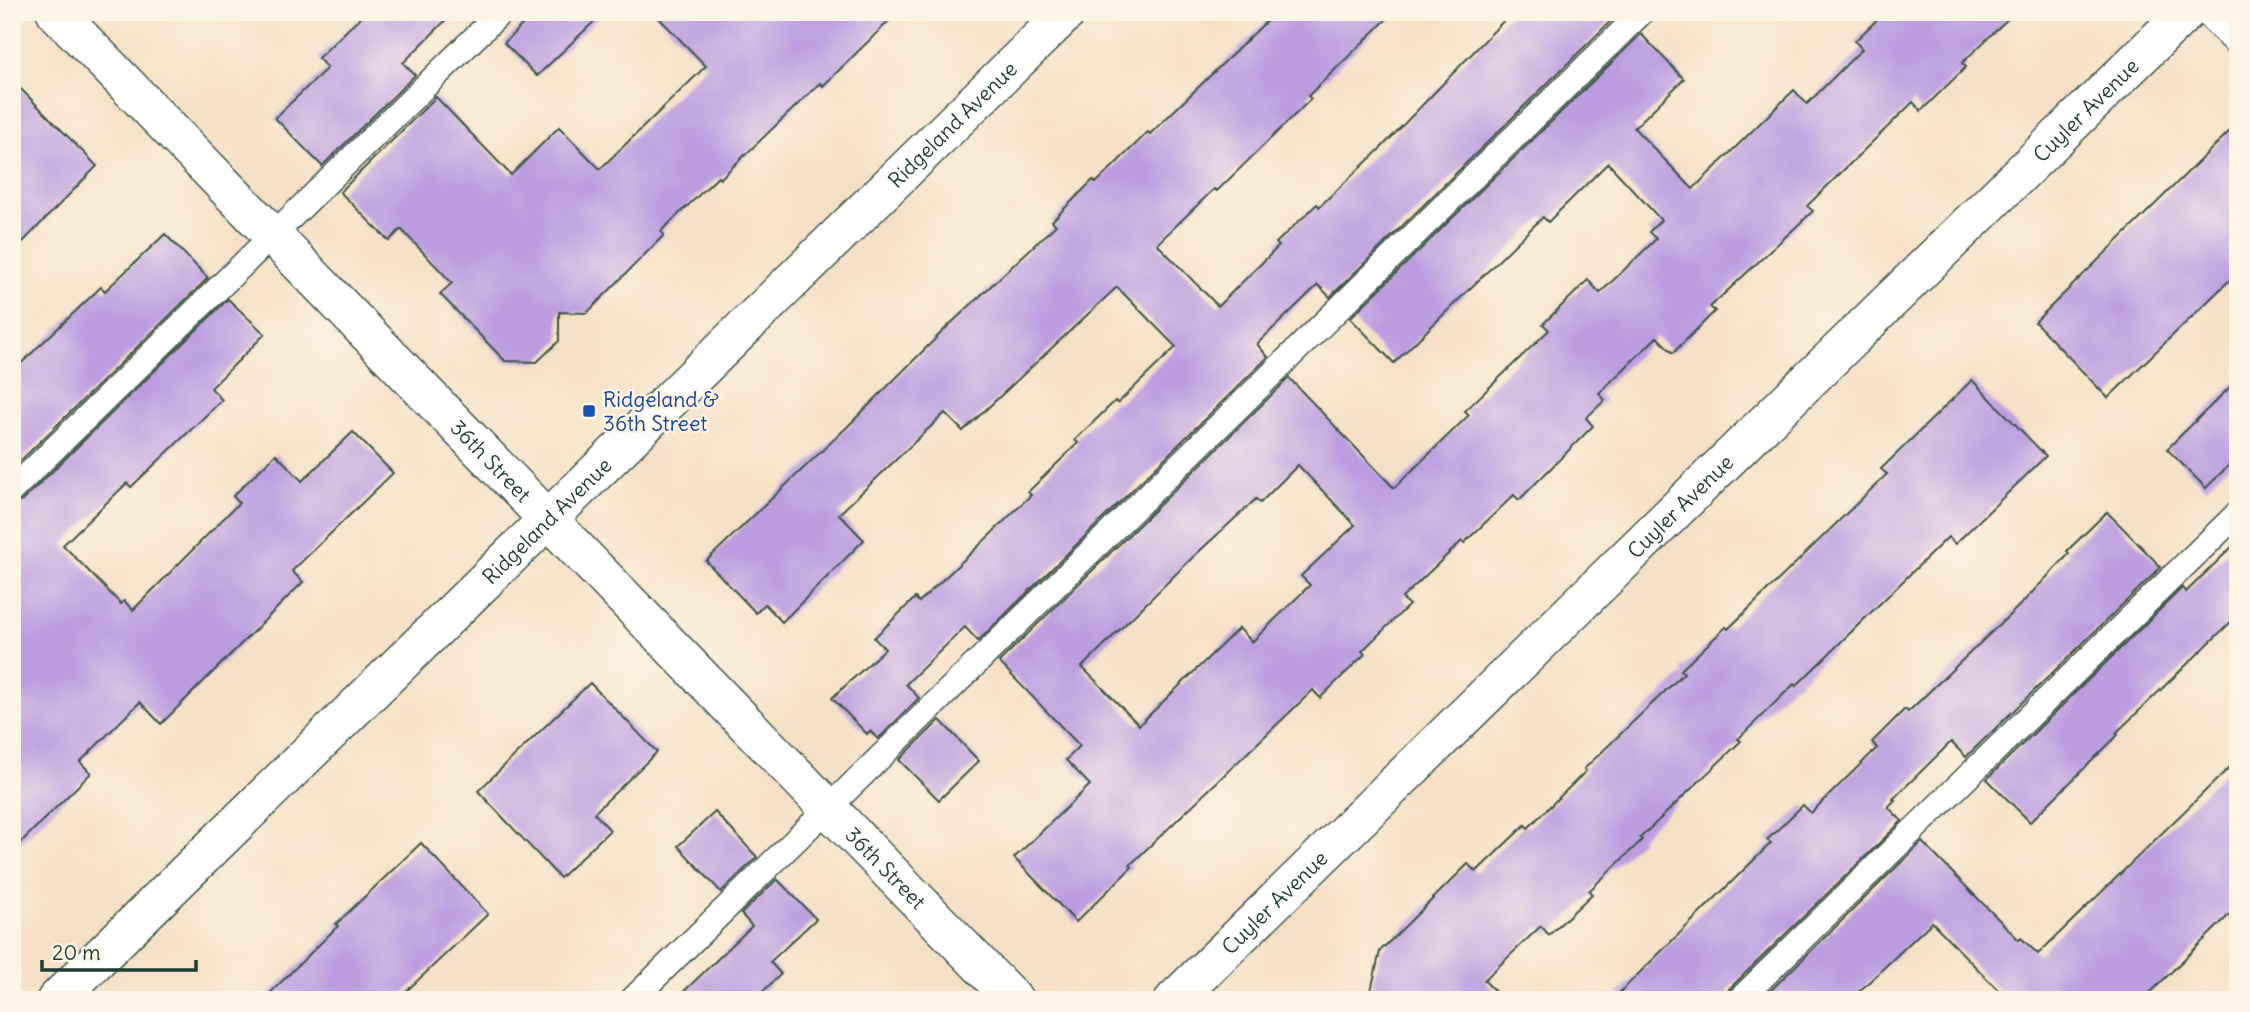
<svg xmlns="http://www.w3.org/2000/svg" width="2250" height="1012" viewBox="0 0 2250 1012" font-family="Delius,sans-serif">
<rect width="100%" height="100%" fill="#fcf5e5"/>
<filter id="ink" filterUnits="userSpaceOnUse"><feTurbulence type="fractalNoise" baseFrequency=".0143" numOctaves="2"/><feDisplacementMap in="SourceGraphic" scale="14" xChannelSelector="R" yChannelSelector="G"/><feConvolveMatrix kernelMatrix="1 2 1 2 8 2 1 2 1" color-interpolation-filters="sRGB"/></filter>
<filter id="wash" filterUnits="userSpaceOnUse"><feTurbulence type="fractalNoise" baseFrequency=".00686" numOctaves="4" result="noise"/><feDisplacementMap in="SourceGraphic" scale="28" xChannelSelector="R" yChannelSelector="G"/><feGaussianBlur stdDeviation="1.57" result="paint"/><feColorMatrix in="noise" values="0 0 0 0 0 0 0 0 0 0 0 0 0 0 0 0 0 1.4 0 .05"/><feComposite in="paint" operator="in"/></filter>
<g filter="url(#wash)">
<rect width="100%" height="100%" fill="#f5e0c5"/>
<g id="blocks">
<!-- building -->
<g fill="#bc9ee0" fill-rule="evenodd">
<path d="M366 12H454L403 63 415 75 322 166 275 118 327 68 318 58Z"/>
<path d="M535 12H604L537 76 504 43Z"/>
<path d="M653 12H898L823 86 820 83 720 179 718 177 661 231 664 235 587 313 559 312V341L537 362 505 361 440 294 452 283 401 229 389 241 340 192 436 97 511 175 559 127 600 169 706 66Z"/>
<path d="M1276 12H1394L1308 96 1311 99 1217 191 1214 189 1157 244 1218 306 1279 246 1276 243 1317 204 1319 207 1381 148 1512 12H1620L1330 297 1318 285 1257 344 1268 357 978 641 965 627 906 684 919 698 878 739 870 731 867 734 832 698 885 649 874 638 915 598 919 602 987 538 1031 495 1028 492 1078 443 1075 440 1115 401 1118 403 1176 347 1117 287 963 431 945 413 839 514 864 540 782 622 765 604 756 613 706 561 847 427 947 327 1056 225 1052 221 1093 180 1096 183 1148 132 1150 134Z"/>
<path d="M1885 12H2015L1962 63 1966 67 1921 111 1913 102 1807 206 1813 211 1710 307 1715 311 1673 353 1657 337 1599 393 1605 400 1586 418 1593 426 1519 500 1514 495 1464 543 1462 541 1402 598 1409 605 1362 651 1365 654 1320 698 1313 690 1130 865 1132 867 1076 922 1014 858 1090 785 1066 760 1080 746 999 662 1289 378 1394 488 1469 415 1465 411 1549 330 1543 324 1588 280 1600 293 1656 239 1649 232 1661 220 1608 163 1548 222 1543 217 1394 363 1350 318 1641 34 1684 79 1634 128 1693 189 1794 90 1807 104 1862 49 1855 41ZM1298 465 1355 525 1301 576 1310 585 1252 642 1239 628 1139 725 1082 667 1193 557 1256 499 1260 503Z"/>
<path d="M12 80 97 166 12 253Z"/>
<path d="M2238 123V272L2108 398 2035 322Z"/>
<path d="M165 234 208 278 12 469V372L101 287 105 291Z"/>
<path d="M228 299 265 334 211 388 222 400 131 487 127 483 63 545 121 604 124 601 133 610 239 503 233 496 276 454 302 481 353 432 393 473 292 571 303 582 161 724 140 702 80 762 91 773 12 851V504L22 501Z"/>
<path d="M2238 379V456L2206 488 2167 449Z"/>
<path d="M1972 380 2046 456 1955 544 1948 537 1796 686 1794 684 1738 739 1741 741 1640 838 1642 840 1589 891 1592 894 1549 935 1541 926 1484 980 1503 1000H1369L1380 951 1468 864 1476 872 1525 825 1528 828 1586 771 1584 769 1684 673 1681 670 1726 627 1728 629 1887 474 1881 469Z"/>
<path d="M2107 512 2161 567 1966 757 1951 742 1893 799 1895 800 1888 807 1902 821 1729 989 1725 1000H1612L1771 843 1767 840 1803 805 1811 813 1877 748 1872 742 1905 709 1908 712 2021 604 2069 554 2067 551Z"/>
<path d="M2238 541V615L2116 733 2118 735 2030 822 1987 779 2182 588 2186 592Z"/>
<path d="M590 683 657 752 594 813 610 830 560 878 478 791Z"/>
<path d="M940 720 979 761 939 800 899 760Z"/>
<path d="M2238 759V906L2143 1000H1990L1999 991 1932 922 1850 1000H1761L1922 842 2019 940 2021 938 2038 954Z"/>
<path d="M715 812 757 857 721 892 678 846Z"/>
<path d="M421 843 488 914 397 1000H263L338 926 336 924Z"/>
<path d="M777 879 816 919 770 962 781 974 754 1000H675L752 926 741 914Z"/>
</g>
</g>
</g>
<g filter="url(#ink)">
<use href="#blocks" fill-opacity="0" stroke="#3f554a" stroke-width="2"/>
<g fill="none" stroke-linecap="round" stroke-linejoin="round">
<!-- service casing -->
<g stroke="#3f554a" stroke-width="27">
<g id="service">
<path d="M12 490 501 12"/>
<path d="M632 1000 1642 12"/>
<path d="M1739 1000 2238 513"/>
</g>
</g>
<!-- minor casing -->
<g stroke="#3f554a" stroke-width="41">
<g id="minor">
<path id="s1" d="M56 12 1014 1000"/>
<path d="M2215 12 2238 35"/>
<path id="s2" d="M56 1000 1067 12"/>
<path id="s3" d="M1174 1000 2186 12"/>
</g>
</g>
<!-- service -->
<use href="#service" stroke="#fff" stroke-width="24"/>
<!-- minor -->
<use href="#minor" stroke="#fff" stroke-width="38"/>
</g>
</g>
<!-- markers -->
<rect fill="#1a4fb4" stroke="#fcf5e5" stroke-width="2.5" x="582" y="404" width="14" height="14" rx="3.5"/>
<g text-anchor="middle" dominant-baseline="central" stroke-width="5" stroke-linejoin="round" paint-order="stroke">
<!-- street labels -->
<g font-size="21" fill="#1f3d34" stroke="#fcf5e5">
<text stroke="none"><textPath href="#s3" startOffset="1274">Cuyler Avenue</textPath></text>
<text stroke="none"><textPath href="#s2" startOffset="1253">Ridgeland Avenue</textPath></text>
<text stroke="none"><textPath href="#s1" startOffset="625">36th Street</textPath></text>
<text stroke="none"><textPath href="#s3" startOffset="707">Cuyler Avenue</textPath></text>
<text stroke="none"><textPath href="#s2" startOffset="686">Ridgeland Avenue</textPath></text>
<text stroke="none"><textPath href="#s1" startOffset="1192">36th Street</textPath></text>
<text stroke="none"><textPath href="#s3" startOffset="140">Cuyler Avenue</textPath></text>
</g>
<!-- transit labels -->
<g font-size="21" fill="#164399" stroke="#fcf5e5" text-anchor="start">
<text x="603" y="399">Ridgeland &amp;<tspan x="603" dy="24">36th Street</tspan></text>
</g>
</g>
<!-- margin -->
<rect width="2250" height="1012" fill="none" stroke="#fcf5e5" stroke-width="42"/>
<!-- scale -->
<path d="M42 960v10h154v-10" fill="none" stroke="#1f3d34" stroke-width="3.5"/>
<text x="52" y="960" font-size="21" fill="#1f3d34" stroke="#fcf5e5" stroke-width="5" paint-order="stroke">20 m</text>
</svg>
